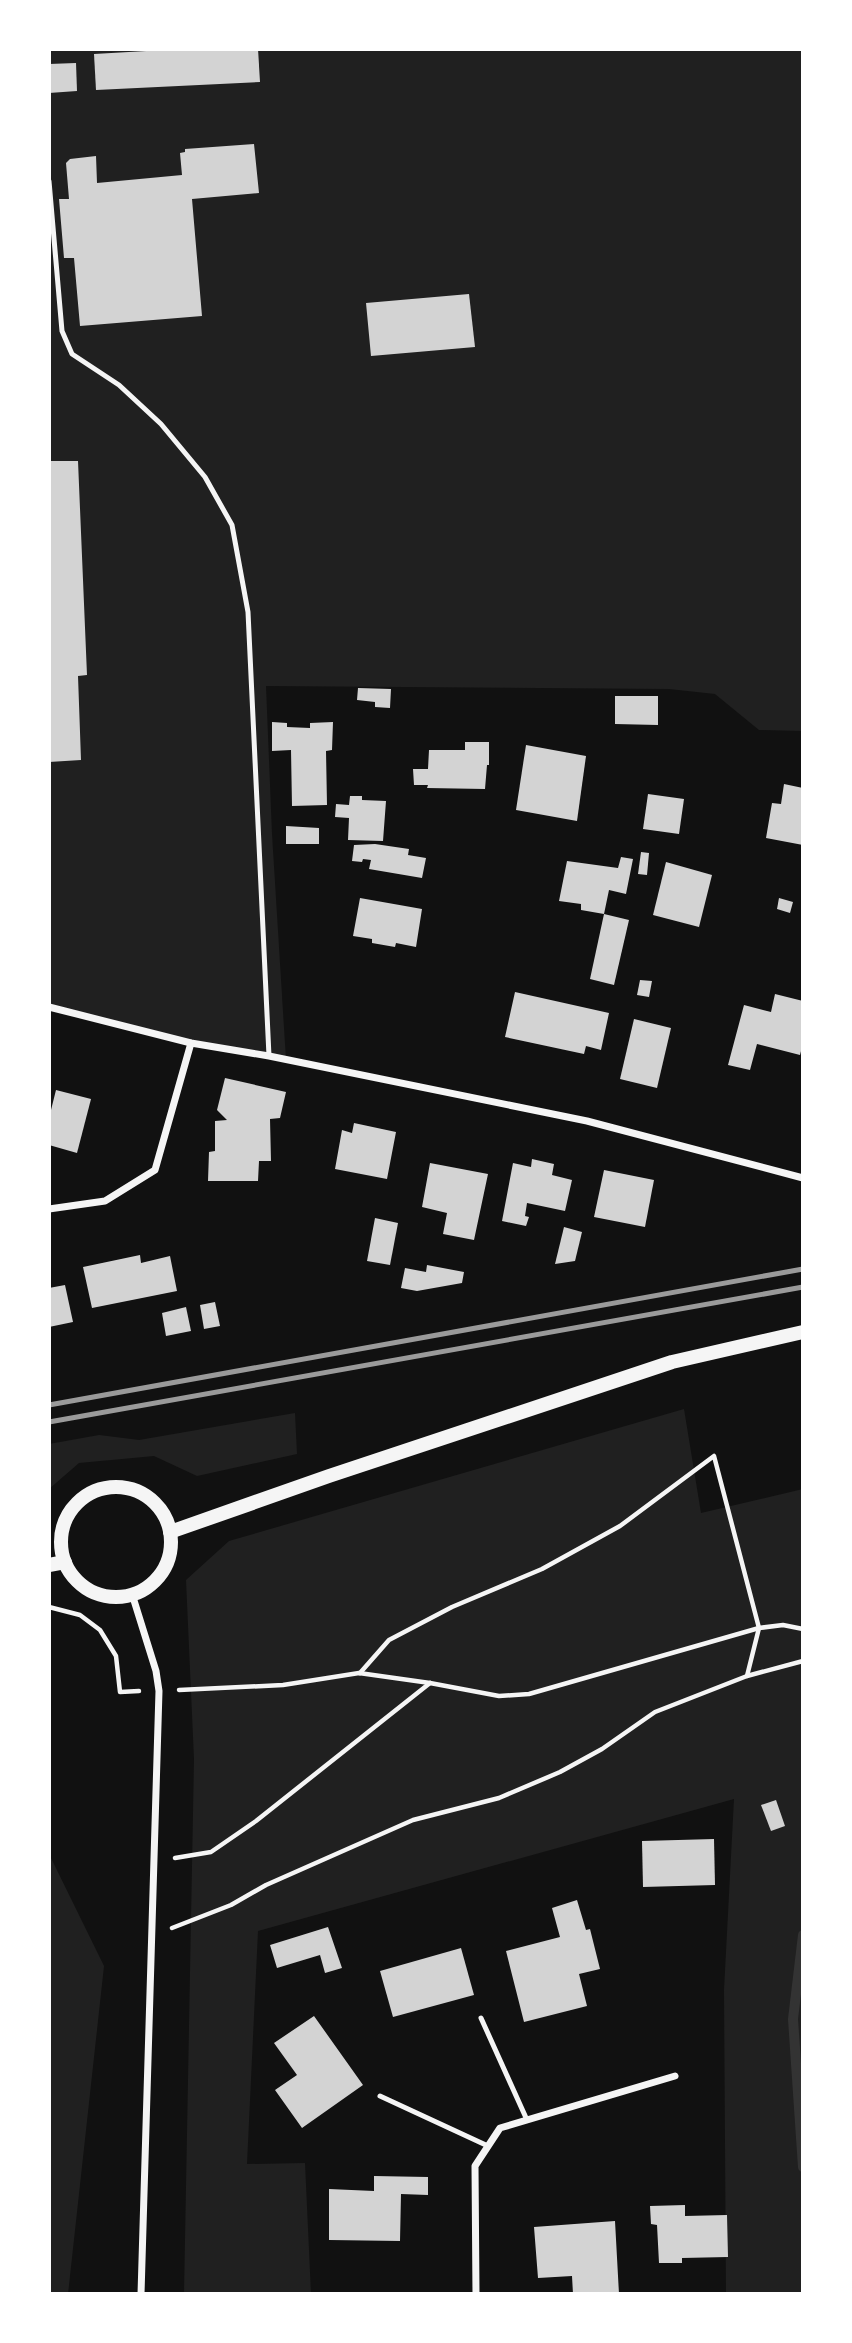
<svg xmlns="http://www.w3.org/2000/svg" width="852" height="2343" viewBox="0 0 852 2343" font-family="'Varela Round',sans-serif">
<rect width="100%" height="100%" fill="#111"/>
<!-- green -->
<g fill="#202020">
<path d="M49 49H803V731L759 730 715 694 669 689 266 686 272 834 286 1060 191 1043 49 1007Z"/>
<path d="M684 1409 701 1513 803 1489V2294H726L724 1990 734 1799 258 1931 247 2164 305 2163 311 2294H184L194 1759 186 1580 229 1541Z"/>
<path d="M295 1413 297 1454 197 1476 154 1456 79 1463 49 1489V1444L99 1435 139 1440Z"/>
<path d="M49 1854 104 1966 68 2294H49Z"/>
</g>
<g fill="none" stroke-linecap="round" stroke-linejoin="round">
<!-- stream -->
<path stroke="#333" stroke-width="10" d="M803 1935 793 2019 803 2167"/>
</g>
<!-- building -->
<g fill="#d3d3d3">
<path d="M181 49H258L260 82 96 90 94 54Z"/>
<path d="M76 63 77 91 49 93V64Z"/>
<path d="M254 144 259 193 192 199 202 316 80 326 74 258H64L59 199H69L66 163 70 159 96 156 97 183 182 175 180 153 185 152V149Z"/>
<path d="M469 294 475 347 371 356 366 303Z"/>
<path d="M49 461H78L87 675 78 676 81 760 49 762Z"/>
<path d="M358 688 391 689 390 708 375 707V702L357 700Z"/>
<path d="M615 696H658V725L615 724Z"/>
<path d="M272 722 287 723V727L310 728V723L333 722 332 750 326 751 327 805 292 806 291 750 272 751Z"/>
<path d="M465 742H489V765H487L485 789 427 788 428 785H414L413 769H428L429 750H465Z"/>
<path d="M526 745 586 756 577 821 516 810Z"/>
<path d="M784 784 803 788V845L766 838 772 803 781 804Z"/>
<path d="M648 794 684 799 679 834 643 829Z"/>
<path d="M350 796H362V800L386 801 383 841 348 840 349 818 335 817 336 804 349 805Z"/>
<path d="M286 826 319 828V844H286Z"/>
<path d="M375 844 409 849 408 855 426 858 422 878 369 869 371 860 363 859 362 862 352 861 354 845Z"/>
<path d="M641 852 649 853 647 875 638 874Z"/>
<path d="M621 857 633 859 626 894 609 890 604 914 581 910V904L559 901 567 861 618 868Z"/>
<path d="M666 862 712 875 699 927 653 915Z"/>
<path d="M360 898 422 909 416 947 396 943 395 947 372 943V939L353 936Z"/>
<path d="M779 898 793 902 790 913 777 909Z"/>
<path d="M604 914 629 920 614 985 590 979Z"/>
<path d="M640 980 652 981 649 997 637 995Z"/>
<path d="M515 992 609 1013 601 1050 586 1046 584 1054 505 1037Z"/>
<path d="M775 994 803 1001V1043L800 1055 757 1044 750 1070 728 1065 744 1005 771 1012Z"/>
<path d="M634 1019 671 1028 657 1088 620 1079Z"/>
<path d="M225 1078 286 1092 280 1118 270 1119 271 1161H259L258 1181H208L209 1152 215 1151V1121L227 1120 217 1110Z"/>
<path d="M56 1090 91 1099 77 1153 49 1145V1118Z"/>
<path d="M354 1123 396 1132 387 1179 335 1169 342 1130 352 1133Z"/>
<path d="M532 1159 554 1164 552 1175 572 1180 565 1211 527 1203 525 1216 529 1217 526 1226 502 1221 513 1163 531 1167Z"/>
<path d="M430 1163 488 1174 474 1240 443 1234 447 1213 422 1207Z"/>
<path d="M604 1170 654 1180 645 1227 594 1217Z"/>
<path d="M375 1218 398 1223 390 1265 367 1261Z"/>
<path d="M564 1227 582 1232 575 1261 555 1264Z"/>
<path d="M140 1255 141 1263 170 1256 177 1291 92 1308 83 1267Z"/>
<path d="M427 1265 464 1272 462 1283 417 1291 401 1288 405 1268 426 1272Z"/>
<path d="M65 1285 73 1322 49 1327V1288Z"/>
<path d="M215 1302 220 1326 204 1329 200 1305Z"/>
<path d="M186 1307 191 1331 166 1336 162 1313Z"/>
<path d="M776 1800 785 1826 771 1831 761 1805Z"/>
<path d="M714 1839 715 1885 643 1887 642 1841Z"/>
<path d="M577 1900 586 1930 590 1929 600 1969 579 1974 587 2006 524 2022 506 1951 560 1937 552 1908Z"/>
<path d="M328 1927 342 1968 325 1973 320 1955 277 1968 270 1945Z"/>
<path d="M461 1948 474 1995 393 2017 380 1971Z"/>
<path d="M314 2016 363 2085 302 2128 275 2090 297 2075 274 2043Z"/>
<path d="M374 2176 428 2177V2195L401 2194 400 2241 329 2240V2189L374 2191Z"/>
<path d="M685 2205V2216L727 2215 728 2257 682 2258V2263H659L657 2225 651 2224 650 2206Z"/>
<path d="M615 2221 619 2294H573L572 2276 538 2278 534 2227Z"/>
</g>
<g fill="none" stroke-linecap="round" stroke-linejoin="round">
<!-- path -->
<g stroke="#f5f5f5" stroke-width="4.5">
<path d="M49 1607 80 1615 100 1630 116 1656 120 1692 139 1691"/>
<path d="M360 1673 389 1640 452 1607 542 1569 620 1526 714 1456 759 1628 747 1676"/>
<path d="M179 1690 283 1685 359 1673 430 1683 499 1696 529 1694 759 1628 783 1625 803 1629"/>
<path d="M175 1858 211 1852 256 1821 430 1683"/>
<path d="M172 1928 231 1905 266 1885 413 1820 499 1798 560 1772 602 1749 655 1712 747 1676 803 1661"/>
</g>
<!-- service -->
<g stroke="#f5f5f5" stroke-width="5">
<path d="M49 181 62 331 72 354 119 385 161 424 205 477 232 525 248 612 269 1056"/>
<path d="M481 2018 527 2120"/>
<path d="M380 2096 488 2146"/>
</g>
<!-- minor -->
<g stroke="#f5f5f5" stroke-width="7">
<path d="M49 1007 191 1043 269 1056 587 1121 803 1178"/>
<path d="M49 1209 105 1201 155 1170 191 1043"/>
<path d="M132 1594 156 1671 159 1691 141 2294"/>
<path d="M476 2294 475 2166 500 2128 675 2076"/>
</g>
<!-- secondary -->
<g stroke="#f5f5f5" stroke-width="14">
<circle cx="116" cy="1542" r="55"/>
<path d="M170 1532 329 1476 672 1362 803 1332"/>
<path d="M49 1565 65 1562"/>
</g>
<!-- rail -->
<g stroke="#9a9a9a" stroke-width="5">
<path d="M49 1405 803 1269"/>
<path d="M49 1422 803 1287"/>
</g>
</g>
<!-- border -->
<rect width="852" height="2343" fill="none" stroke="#ffffff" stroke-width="102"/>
</svg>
